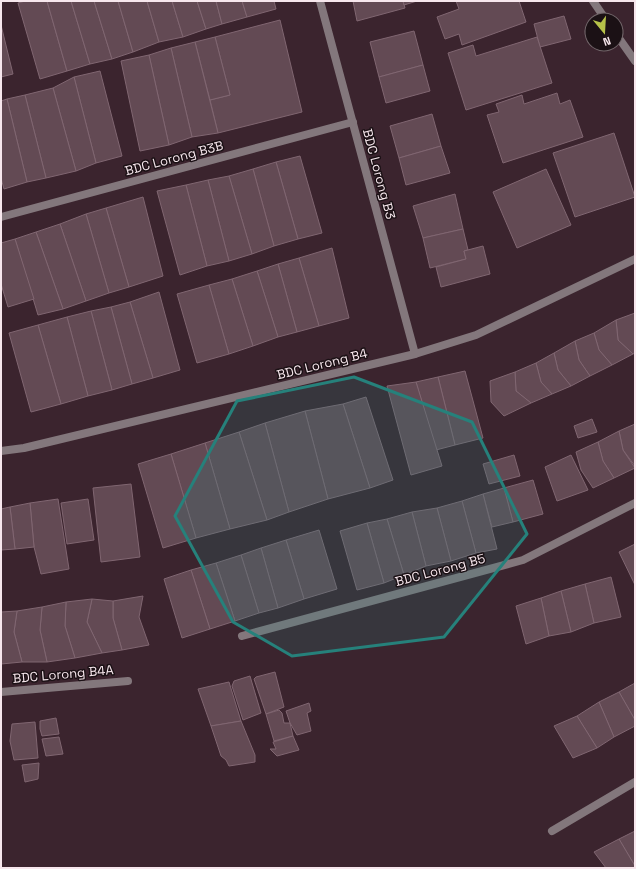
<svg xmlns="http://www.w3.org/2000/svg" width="636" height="869" viewBox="0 0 636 869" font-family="'Space Grotesk',sans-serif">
<rect width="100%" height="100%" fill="#3b242e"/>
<!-- building -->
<g fill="#634a54" stroke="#806671">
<path d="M25 1H47L67 71 40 79 18 3Z"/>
<path d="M47 1H71L90 64 67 71Z"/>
<path d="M71 1H94L112 59 90 64Z"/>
<path d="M94 1H118L133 52 112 59Z"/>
<path d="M118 1H147L159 42 133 52Z"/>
<path d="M147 1H172L183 37 159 42Z"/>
<path d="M172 1H197L206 29 183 37Z"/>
<path d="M197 1H216L222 24 206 29Z"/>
<path d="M216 1H242L247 17 222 24Z"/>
<path d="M242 1H274L276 9 247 17Z"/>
<path d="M353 1H403L405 8 357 21Z"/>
<path d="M403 1H417L404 5Z"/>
<path d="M456 1H519L526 22 462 45 459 34 445 39 437 17 459 9Z"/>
<path d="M564 16 571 39 540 47 534 24Z"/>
<path d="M280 20 302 112 218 133 210 100 230 95 215 37Z"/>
<path d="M1 25 13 74 1 77Z"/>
<path d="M414 31 423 65 379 77 370 42Z"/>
<path d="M215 37 230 95 210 100 195 42Z"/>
<path d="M537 37 552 83 466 110 448 53 473 45 476 56Z"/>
<path d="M195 42 218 133 192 137 171 48Z"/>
<path d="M171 48 192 137 169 145 149 55Z"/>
<path d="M149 55 169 145 140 151 121 61Z"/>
<path d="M423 65 430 91 386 103 379 77Z"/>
<path d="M100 71 122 156 96 163 74 77Z"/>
<path d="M74 77 96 163 76 171 53 88Z"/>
<path d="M53 88 76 171 46 178 25 95Z"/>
<path d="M557 93 560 104 570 100 583 137 503 163 487 115 499 112 496 104 522 95 524 104Z"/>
<path d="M25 95 46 178 27 182 7 99Z"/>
<path d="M7 99 27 182 4 189 1 178V101Z"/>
<path d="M432 114 441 146 399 158 390 126Z"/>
<path d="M614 133 635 197 575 217 553 153Z"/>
<path d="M441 146 450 173 406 185 399 158Z"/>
<path d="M300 156 322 233 298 239 276 162Z"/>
<path d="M276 162 298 239 274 246 253 169Z"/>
<path d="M253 169 274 246 252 254 229 176Z"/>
<path d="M546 169 571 225 517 248 493 192Z"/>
<path d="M229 176 252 254 229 261 208 180Z"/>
<path d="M208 180 229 261 207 266 186 185Z"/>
<path d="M186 185 207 266 180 275 157 191Z"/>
<path d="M455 194 463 229 423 238 413 206Z"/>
<path d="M143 197 163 276 129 287 106 208Z"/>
<path d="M106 208 129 287 109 293 86 214Z"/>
<path d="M86 214 109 293 86 301 60 224Z"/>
<path d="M60 224 86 301 63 309 36 232Z"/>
<path d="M463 229 468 250 464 251 466 259 430 268 423 238Z"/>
<path d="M36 232 63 309 38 315 15 239Z"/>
<path d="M15 239 34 299 8 307 1 284V243Z"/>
<path d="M483 246 490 274 441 287 436 267 466 259 464 251Z"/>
<path d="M332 248 349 318 319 326 299 258Z"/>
<path d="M299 258 319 326 297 332 278 264Z"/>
<path d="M278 264 297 332 278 337 257 271Z"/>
<path d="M257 271 278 337 253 346 232 279Z"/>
<path d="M232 279 253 346 229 354 209 285Z"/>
<path d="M209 285 229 354 197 363 177 294Z"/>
<path d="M159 292 180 370 153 378 130 302Z"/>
<path d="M130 302 153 378 132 384 111 307Z"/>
<path d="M111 307 132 384 112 390 91 311Z"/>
<path d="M91 311 112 390 88 396 67 317Z"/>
<path d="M635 313V353L633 354 618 340 616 320Z"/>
<path d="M67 317 88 396 61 404 38 325Z"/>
<path d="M616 320 618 340 633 354 612 365 599 350 594 333Z"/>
<path d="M38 325 61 404 31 412 9 333Z"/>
<path d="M594 333 599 350 612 365 590 376 579 360 575 341Z"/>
<path d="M575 341 579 360 590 376 571 386 558 370 554 353Z"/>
<path d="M554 353 558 370 571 386 552 394 541 382 536 363Z"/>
<path d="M536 363 541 382 552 394 531 403 516 391 515 372Z"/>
<path d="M465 371 483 438 455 445 438 377Z"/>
<path d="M515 372 516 391 531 403 504 416 491 402 490 381Z"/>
<path d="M438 377 455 445 436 450 416 382Z"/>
<path d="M416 382 442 466 411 475 387 386Z"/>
<path d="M366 397 393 480 370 488 343 404Z"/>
<path d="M343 404 370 488 328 499 305 411Z"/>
<path d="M305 411 328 499 289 512 265 423Z"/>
<path d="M592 419 597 432 578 438 574 426Z"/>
<path d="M265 423 289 512 267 520 239 432Z"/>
<path d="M635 424V466L623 450 619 431Z"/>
<path d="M619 431 623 450 635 468 614 478 603 461 598 442Z"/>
<path d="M239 432 267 520 230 529 205 443Z"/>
<path d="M598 442 603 461 614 478 593 488 581 470 576 452Z"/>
<path d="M205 443 230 529 196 538 171 454Z"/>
<path d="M171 454 196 538 163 548 138 464Z"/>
<path d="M514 455 520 476 489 484 483 464Z"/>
<path d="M571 455 588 490 557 501 545 467Z"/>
<path d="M533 480 543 514 513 522 504 488Z"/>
<path d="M131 484 140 557 101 562 93 488Z"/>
<path d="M504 488 513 522 492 527 483 494Z"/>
<path d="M483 494 497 549 476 553 462 501Z"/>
<path d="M58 499 69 569 41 574 34 547 30 503Z"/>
<path d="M88 499 94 540 67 544 61 503Z"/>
<path d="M462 501 476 553 451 561 437 508Z"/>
<path d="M30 503 34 547 15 549 10 507Z"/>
<path d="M10 507 15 549 1 550V509Z"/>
<path d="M437 508 451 561 426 566 412 512Z"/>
<path d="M412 512 426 566 404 575 387 519Z"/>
<path d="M387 519 404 575 384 583 367 523Z"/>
<path d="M367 523 384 583 357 590 340 531Z"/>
<path d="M319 530 337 589 304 599 286 540Z"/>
<path d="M286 540 304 599 278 608 261 548Z"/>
<path d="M635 544V585L619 552Z"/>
<path d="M261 548 278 608 259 613 241 555Z"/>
<path d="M241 555 259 613 235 621 216 563Z"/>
<path d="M216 563 235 621 210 629 191 570Z"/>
<path d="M191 570 210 629 182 638 164 579Z"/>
<path d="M611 577 621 617 594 623 585 584Z"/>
<path d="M585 584 594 623 571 632 561 591Z"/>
<path d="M561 591 571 632 549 636 541 598Z"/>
<path d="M143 596 139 617 149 645 122 650 113 618V601Z"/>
<path d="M541 598 549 636 526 644 516 606Z"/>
<path d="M92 599 113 601V618L122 650 102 653 87 622Z"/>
<path d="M92 599 87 622 102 653 75 658 65 626 66 602Z"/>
<path d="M66 602 65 626 75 658 47 662 40 630 42 607Z"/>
<path d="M42 607 40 630 47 662H22L14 632 17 611Z"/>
<path d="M17 611 14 632 22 662 1 664V612Z"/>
<path d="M275 672 284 707 266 714 254 679 256 677Z"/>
<path d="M250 676 261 713 243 720 232 686 234 681Z"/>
<path d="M229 682 241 721 211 726 198 689Z"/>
<path d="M635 683V720L619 692Z"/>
<path d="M619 692 635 720V726L614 737 599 702Z"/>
<path d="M599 702 614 737 597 748 577 716Z"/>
<path d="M309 703 311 711 307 713 311 731 297 735 290 723 286 711Z"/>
<path d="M279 710 282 713 284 723H290L293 736 274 741 266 714Z"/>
<path d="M577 716 597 748 573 758 554 726Z"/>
<path d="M56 718 59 734 42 736 40 729V721Z"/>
<path d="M241 721 255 755V762L229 766 226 760 221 756 211 726Z"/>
<path d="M35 722 38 758 14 760 10 741 12 724Z"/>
<path d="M293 736 299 750 277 756 270 749H276L273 742Z"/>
<path d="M59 737 63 754 46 756 42 739Z"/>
<path d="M39 763 38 779 25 782 22 765Z"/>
<path d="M635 831V866L619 839Z"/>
<path d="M619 839 635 866V868H606L594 852Z"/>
</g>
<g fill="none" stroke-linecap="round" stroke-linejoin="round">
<!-- minor -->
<g stroke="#83777c" stroke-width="8">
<path d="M320 1 415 354"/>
<path d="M1 217 353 122"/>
<path d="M1 451 24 448 415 354 476 335 635 259"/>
<path d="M242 636 523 560 635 503"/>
<path d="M1 692 128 681"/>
<path d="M552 831 635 782"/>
</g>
<!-- tertiary -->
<g stroke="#83777c" stroke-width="8">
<path d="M593 1 606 20"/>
<path d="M616 34 635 61"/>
</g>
</g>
<!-- marked area -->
<path fill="#26817b" fill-opacity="0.2" stroke="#26817b" stroke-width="3" stroke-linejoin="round" d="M354 377 472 422 527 534 444 637 292 656 233 622 175 516 237 401Z"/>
<g text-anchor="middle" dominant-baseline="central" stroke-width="3" stroke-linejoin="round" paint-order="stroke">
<!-- street labels -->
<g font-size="13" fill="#f7e7ed" stroke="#1b1115">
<text transform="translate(174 158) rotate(-15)">BDC Lorong B3B</text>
<text transform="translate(379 174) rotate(75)">BDC Lorong B3</text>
<text transform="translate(322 364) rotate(-14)">BDC Lorong B4</text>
<text transform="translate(440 570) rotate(-15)">BDC Lorong B5</text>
<text transform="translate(63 674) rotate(-5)">BDC Lorong B4A</text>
</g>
</g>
<!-- border -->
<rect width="636" height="869" fill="none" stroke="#f7e7ed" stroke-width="4"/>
<!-- north arrow -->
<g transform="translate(604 32) rotate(162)"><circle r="19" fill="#1b1115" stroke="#73676b"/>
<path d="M0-3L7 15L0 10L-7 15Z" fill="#b6c249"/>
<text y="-6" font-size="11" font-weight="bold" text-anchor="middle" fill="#f7e7ed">N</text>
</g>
</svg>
